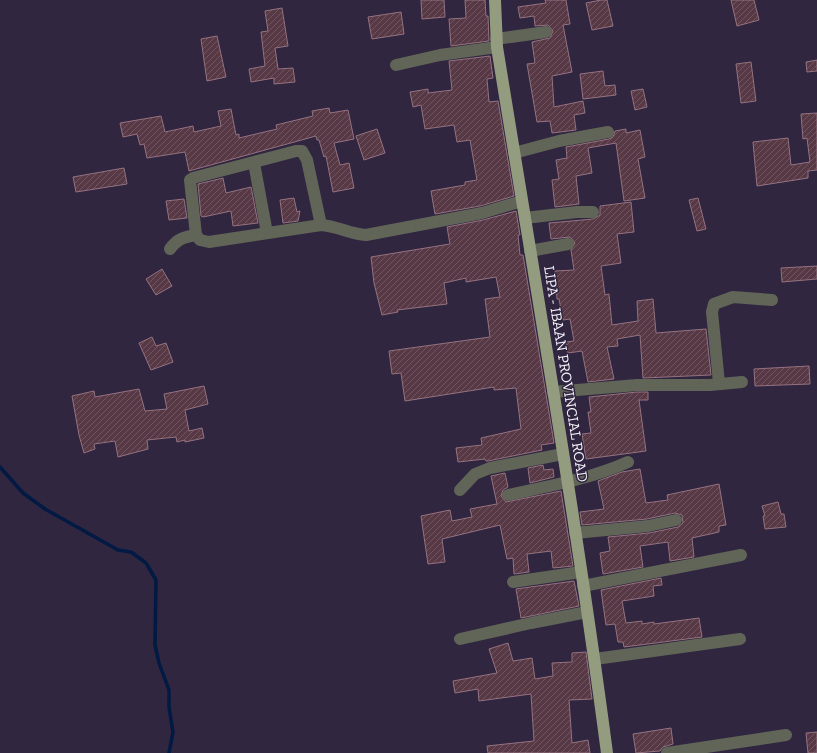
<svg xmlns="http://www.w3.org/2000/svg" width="817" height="753" viewBox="0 0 817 753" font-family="'Zilla Slab',serif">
<defs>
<pattern id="building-hatch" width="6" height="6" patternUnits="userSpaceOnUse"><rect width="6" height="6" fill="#573845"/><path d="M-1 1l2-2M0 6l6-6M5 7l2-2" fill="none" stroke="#705561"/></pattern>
</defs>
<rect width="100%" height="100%" fill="#302640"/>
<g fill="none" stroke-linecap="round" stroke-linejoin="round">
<!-- stream -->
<path stroke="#001a43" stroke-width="3.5" d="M0 467 23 493 45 509 118 550 131 552 146 563 156 580 155 645 159 663 169 690V707L173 732 169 753"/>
</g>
<!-- building -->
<g fill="url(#building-hatch)" stroke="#957280">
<path d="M421 0H444L445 17 422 19Z"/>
<path d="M465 0H485L486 16H488L489 41 451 46 449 19 466 18Z"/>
<path d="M545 0H566L570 24 563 25 572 72 552 76 554 107 583 101 585 113 574 115 576 130 552 133 550 121 537 122 527 64 535 63 532 42 550 38 553 31 548 25 535 26 534 16 520 18 518 7 546 3Z"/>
<path d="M601 0H607L613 26 592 30 586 3Z"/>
<path d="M731 0H754L759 20 737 26Z"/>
<path d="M282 8 288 46 275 48 278 69 293 68 295 82 274 84V78L251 82 249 69 265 66 261 32 268 31 265 11Z"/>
<path d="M401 12 404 34 372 39 368 17Z"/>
<path d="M217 36 226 77 207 81 201 39Z"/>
<path d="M490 56 493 78 487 79 489 102 498 101 514 196 480 206 435 214 431 191 465 185V182L477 180 470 140 457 142 454 125 425 129 421 105 413 107 410 92 428 89V93L452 90 449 61Z"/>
<path d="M817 60V71L807 72 806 62Z"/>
<path d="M751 62 756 101 741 103 736 64Z"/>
<path d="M603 71 605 86 615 85 616 95 583 99 580 74Z"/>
<path d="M643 89 647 107 635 110 631 91Z"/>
<path d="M329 108 330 113 348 110 354 139 334 143 340 165 349 163 354 188 333 192 326 156 324 157 319 140H317L316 136 189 171 185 152 147 158 144 144 140 145 137 134 123 137 120 123 161 116 165 132 193 126 194 132 221 126 218 111 231 109 236 135 239 134V138L277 129 276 125 313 116 312 111Z"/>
<path d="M817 113V170L808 171V178L757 186 753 142 788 138 791 165 810 162 807 138 803 139 801 114Z"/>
<path d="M377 129 385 153 364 160 356 136Z"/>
<path d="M626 129V133L640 130 645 157 638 159 645 198 624 201 616 143 588 148 592 173 576 176 579 204 555 207 552 180 559 179 556 160 567 158 566 147 609 139 613 137 615 131Z"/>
<path d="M124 168 127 184 76 192 73 177Z"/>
<path d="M223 178 226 193 251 187 258 223 233 226 231 211 203 217 201 216 198 184Z"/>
<path d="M294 198 297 212 300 211 298 221 283 223 280 200Z"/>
<path d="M698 198 706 229 697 231 689 200Z"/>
<path d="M184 199 187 218 169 220 166 201Z"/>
<path d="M631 202 634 232 617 234 621 263 601 266 605 295 609 294 612 325 638 321 637 301 653 299 656 333 706 329 711 375 643 378 640 335 617 339 618 346 607 347 614 379 588 382 582 351 568 353 566 342 574 341 570 319 563 320 559 299H557L555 271 574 270 571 250 575 243 570 237 551 239 549 223 593 219 600 215V206Z"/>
<path d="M516 211 520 235H518L520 255H523L554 443 541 445 542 450 488 461H486L485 459 458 462 456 448 482 445 481 438 521 429 516 388 494 390V387L405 401 401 373 392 374 389 351 490 337 485 299 500 297 496 277 466 282V278L444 283 447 304 397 310 398 312 382 315 374 283 371 257 450 244 447 227 483 220Z"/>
<path d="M817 266V279L782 282 781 268Z"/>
<path d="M162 269 172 286 156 295 146 279Z"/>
<path d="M152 337 156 346 166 343 173 362 151 370 139 343Z"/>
<path d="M809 366 810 384 755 386 754 369Z"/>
<path d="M204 386 208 404 185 410 189 431 202 428 204 438 185 442V440L177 442 176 437 147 440 148 449 118 457 115 441 94 444 95 449 84 453 79 435 72 396 94 391 95 397 139 389 145 411 167 409 164 394Z"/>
<path d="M637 392H648V400H639L646 451 586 459 582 434 591 433 588 412H591L589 397Z"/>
<path d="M543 465 544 470 553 469 554 477 530 483 528 468Z"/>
<path d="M640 469 646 503 668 500 667 495 719 484 726 525 719 526V532L692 538 694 557 670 561 668 542 640 546 643 567 603 574 600 553 610 551 608 537 649 533 678 527 683 523 682 515 675 513 647 519 582 525 580 512 604 509 598 481 622 472Z"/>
<path d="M505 473 508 487 503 490 501 496 506 502 561 491 573 566 553 568 551 551 527 554 529 572 514 574 513 558 507 559 500 525 442 539 445 562 428 564 421 516 450 510 452 521 472 517 470 509 497 504 491 476Z"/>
<path d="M778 502 781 514H784L786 527 765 529 763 516H765L762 506Z"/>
<path d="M661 578 662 585 653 586 654 596 622 601 626 623 642 621V624L654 622V624L699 618 702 637 624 647 623 642H618L615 624 606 625 601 590Z"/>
<path d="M574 581 579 606 521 618 516 589Z"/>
<path d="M508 643 513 661 532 658 535 679 553 676 552 663 572 662V653L586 652 592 699 569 700 572 743 588 740 590 753H488L487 746 534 741 531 694 479 701 478 689 455 693 453 681 497 673 489 649Z"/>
<path d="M671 728 673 744 663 747 660 751 636 753 633 734Z"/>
<path d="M817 732V753H808L806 733Z"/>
</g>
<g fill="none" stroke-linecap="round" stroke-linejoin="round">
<!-- minor -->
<g stroke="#606557" stroke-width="12">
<path d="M496 39 546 32"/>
<path d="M396 65 440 55 497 47"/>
<path d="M514 153 559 141 608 132"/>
<path d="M254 163 267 233"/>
<path d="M525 218 577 212H593"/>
<path d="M321 225 307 160 302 151H296L193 178 190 180 196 235 200 240 209 242 321 225C337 226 350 234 366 235L482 213 522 201"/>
<path d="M170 249C177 239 184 237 196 235"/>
<path d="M530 251 568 244"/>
<path d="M719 383 712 312 714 304 733 297 772 300"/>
<path d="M553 392 637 385H710L742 382"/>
<path d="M460 490 475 474 490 468 563 454"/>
<path d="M508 495C549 486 590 479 628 462"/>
<path d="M575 533 648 526 676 520"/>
<path d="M513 582 581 572"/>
<path d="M583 586 741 555"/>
<path d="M460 639 531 623 587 612"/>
<path d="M595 659 740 639"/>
<path d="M667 753 786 735"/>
</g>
<!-- major -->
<path stroke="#949c80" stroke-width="12" d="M495 0 497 47C535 282 576 517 607 753"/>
</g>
<g text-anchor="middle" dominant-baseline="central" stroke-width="3" stroke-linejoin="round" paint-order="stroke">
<!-- street labels -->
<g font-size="15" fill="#f6f3fd" stroke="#302640">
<text transform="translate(566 374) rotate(81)">LIPA - IBAAN PROVINCIAL ROAD</text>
</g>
</g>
</svg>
